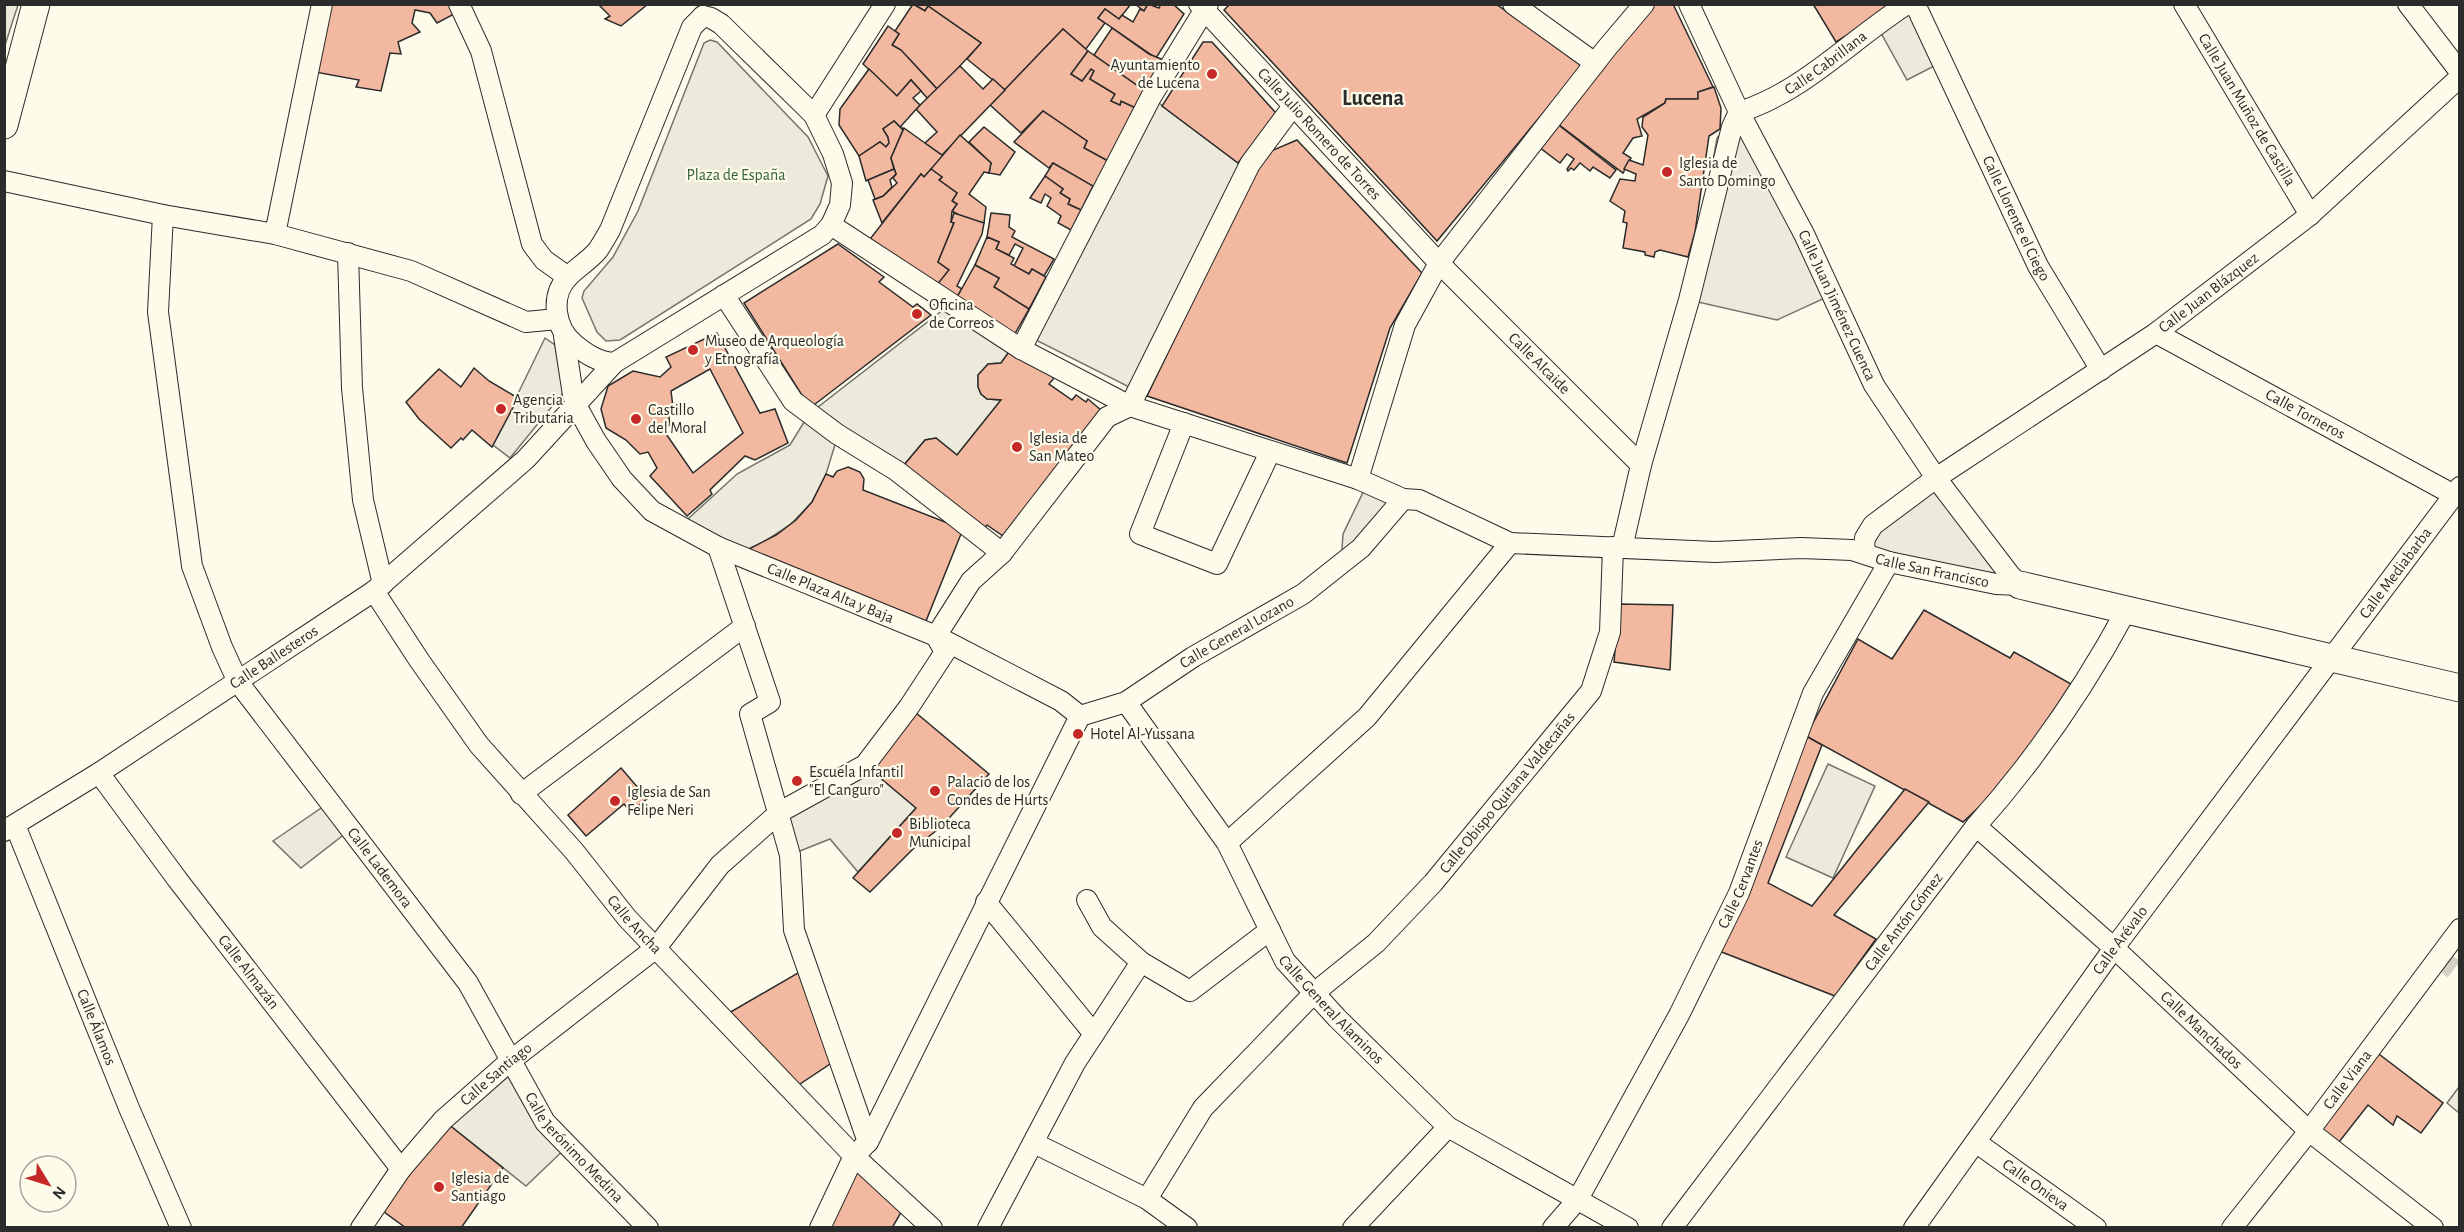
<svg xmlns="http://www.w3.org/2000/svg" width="2464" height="1232" viewBox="0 0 2464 1232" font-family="'Alegreya Sans',sans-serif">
<rect width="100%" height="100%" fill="#fdfbea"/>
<!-- green -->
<g fill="#ecebdb" stroke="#74746e" stroke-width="1.5">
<path d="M5 4 18 5 5 45 4 5Z"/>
<path d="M710 40 717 42 808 137 828 176 820 204 811 219 620 340 606 341 597 332 582 298 584 291 613 257 638 211 704 43Z"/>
<path d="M1828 764 1875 786 1833 878 1786 857Z"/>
<path d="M865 765 916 808 858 872 830 839 790 855 780 812Z"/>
<path d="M2459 1087V1113L2447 1103Z"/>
</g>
<!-- parking -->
<g fill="#eceadb" stroke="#74746e" stroke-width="1.5">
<path d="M1907 5 1942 62 1907 80 1876 24Z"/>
<path d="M1151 97 1238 163 1257 169 1147 396 1022 333Z"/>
<path d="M1729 125 1740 129 1825 298 1777 320 1689 300 1717 138Z"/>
<path d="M952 303 1011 349 1001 363 988 364 978 375V386L981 394 987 399 1001 400 957 455 936 438 925 440 904 465 838 435 826 474 812 502 790 525 767 540 749 549 725 550 681 522 689 518 737 474 790 445 809 414Z"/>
<path d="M545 338 555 345 563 393 510 458 493 445Z"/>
<path d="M1368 482 1403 499 1348 560 1342 549 1343 534Z"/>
<path d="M1935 485 2006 578 1874 552 1869 539Z"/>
<path d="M330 802 351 829 301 868 273 841Z"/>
<path d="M510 1061 568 1146 526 1186 443 1120Z"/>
</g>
<!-- building -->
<g fill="#f2b8a0" stroke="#2b2b2b" stroke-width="1.5" fill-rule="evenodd">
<path d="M329 4H454L458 12 437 23 430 13 415 10 412 23 420 32 398 42 401 54 390 53 381 91 356 87 359 80 315 72Z"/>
<path d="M598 4H648L621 26 605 19 610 16Z"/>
<path d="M913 4H1131L1119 19 1105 9 1098 18 1105 23 1086 49 1063 29 1005 90 967 59 981 43 928 6 925 11Z"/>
<path d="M913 4 925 11 928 6 981 43 938 90 901 50 892 45 899 34 895 31Z"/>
<path d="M1135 4H1148L1144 11Z"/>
<path d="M1148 4 1159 8 1161 4H1173L1184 14 1156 58 1098 18 1105 9 1119 19 1122 15 1133 22 1140 9 1144 11Z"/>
<path d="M1230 4H1496L1582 66 1437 241 1224 10Z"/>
<path d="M1652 4H1673L1713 87 1698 92V99H1666L1665 103 1637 119 1642 136 1633 138 1623 153 1631 158 1623 173 1558 124Z"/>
<path d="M1813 4H1897L1836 42Z"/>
<path d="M888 26 899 34 892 45 901 50 938 90 928 99 911 80 897 96 863 64Z"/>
<path d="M1112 28 1149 54 1161 59 1145 91 1094 55Z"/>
<path d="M1063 29 1088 51 1071 74 1082 81 1091 69 1094 71 1090 79 1115 94 1111 101 1120 105 1121 101 1136 108 1108 161 1084 148 1087 141 1043 111 1021 133 990 105Z"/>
<path d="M1203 42H1212L1276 113 1238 163 1162 106Z"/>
<path d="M1088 51 1145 91 1136 108 1121 101 1120 105 1111 101 1115 94 1090 79 1094 71 1091 69 1082 81 1071 74Z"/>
<path d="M960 66 983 89 993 79 1005 90 942 155 925 143 937 132 916 109Z"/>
<path d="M869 69 897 96 911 80 921 91 913 98 920 105 901 126 903 130 894 121 883 129 888 137 889 143 886 147 880 142 859 156 839 125 840 109Z"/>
<path d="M1714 87 1721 108 1720 129 1709 136 1695 232 1688 257 1660 250 1655 252 1654 257 1645 255V252L1623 248 1627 223 1623 222 1625 211 1610 201 1620 179 1635 181 1636 174 1624 169 1629 160 1643 165 1648 135 1642 127 1643 117 1665 103 1666 99H1698V92Z"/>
<path d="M1043 111 1087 141 1084 148 1108 161 1093 188 1053 163 1049 168 1014 142Z"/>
<path d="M894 121 903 130 891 158 894 169 866 181 859 156 880 142 886 147 889 143 888 137 883 129Z"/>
<path d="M1556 123 1616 170 1610 178 1593 167 1590 171 1580 163 1574 170 1571 168 1568 171 1567 169 1574 159 1567 154 1560 163 1539 147Z"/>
<path d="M984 127 1015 152 1000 175 989 173 991 163 969 142Z"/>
<path d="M904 128 943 156 924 177 921 174 882 223 873 200 883 196 897 183 893 178 896 174 891 158Z"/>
<path d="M960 135 991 163 989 173 984 172 969 194 986 207 984 223 964 218 952 211 957 204 952 201 957 193 939 180 942 177 931 169Z"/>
<path d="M1297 140 1422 273 1390 328 1347 463 1147 396 1264 154Z"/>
<path d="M1053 163 1093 186 1081 210 1068 204 1070 199 1060 193 1063 189 1045 176Z"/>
<path d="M894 169 896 174 890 180 892 187 883 196 875 199 868 180Z"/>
<path d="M931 169 942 177 939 180 957 193 952 201 957 204 952 211 951 222 954 223 938 262 949 270 936 287 870 239 921 174 924 177Z"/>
<path d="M1045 176 1063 189 1060 193 1070 199 1068 204 1081 210 1071 230 1058 223 1061 216 1047 206 1051 198 1045 194 1041 203 1030 198Z"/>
<path d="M954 213 984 223 982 234 957 286 962 289 956 299 936 286 949 270 938 262 954 223 951 222Z"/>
<path d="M991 213 1010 215 1009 227 1015 231 1012 237 1054 259 1044 276 1032 269 1029 274 1014 266 1023 248 1015 244 1009 255 996 249 999 242 987 237Z"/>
<path d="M987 237 999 242 996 249 1014 258 1011 264 1029 274 1032 269 1046 277 1029 309 994 287 999 278 975 265Z"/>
<path d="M838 244 884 277 879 282 913 307 917 304 931 315 810 408 744 303Z"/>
<path d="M975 265 999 278 994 287 1029 309 1013 337 956 299Z"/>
<path d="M717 333 760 413 775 409 788 443 755 460 745 456 710 490 712 494 687 516 650 476 657 468 648 452 640 454 626 440 606 428 601 409 608 386 633 371 660 377 671 367 666 357ZM710 369 743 433 693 473 662 428 670 425 668 409 673 407 671 391Z"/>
<path d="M1011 349 1051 375 1054 378 1049 384 1072 400 1076 395 1086 402 1088 399 1101 410 1003 536 987 525 981 532 904 465 925 440 936 438 957 455 1001 400 987 399 981 394 978 387V375L988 364 1001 363Z"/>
<path d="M474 368 489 381 518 398 492 447 472 430 463 440 461 438 451 448 419 419 406 402 439 369 461 387Z"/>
<path d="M848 467 860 472 864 479 863 490 963 529 926 621 749 549 776 535 796 520 812 502 826 474 833 477 837 471Z"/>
<path d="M1619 604 1673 605 1670 670 1614 662Z"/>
<path d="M1924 610 2010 658 2014 652 2071 684 2007 781 1963 822 1806 736 1858 639 1892 659Z"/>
<path d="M909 707 989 774 941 827 914 848 870 892 853 878 916 808 865 765Z"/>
<path d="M1806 736 1822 745 1768 883 1812 906 1905 789 1929 802 1834 915 1876 939 1835 996 1719 951Z"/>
<path d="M621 768 639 789 642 788 648 798 631 812 624 804 586 836 568 815Z"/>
<path d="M803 970 833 1062 791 1090 722 1017Z"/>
<path d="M2371 1048 2443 1103 2421 1133 2397 1116 2393 1125 2368 1105 2332 1151 2309 1131Z"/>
<path d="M443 1120 503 1168 461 1228H406L376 1206Z"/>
<path d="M854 1156 906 1204 892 1228H820Z"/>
</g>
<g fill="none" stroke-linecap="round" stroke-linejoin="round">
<!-- street-tunnel -->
<path stroke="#d3d1c4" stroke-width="20" stroke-dasharray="20 10" stroke-linecap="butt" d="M2438 957 2460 974"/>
<!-- street casing -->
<g stroke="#2b2b2b" stroke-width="22">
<g id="street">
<path d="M459 4 481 51 532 244 544 260 568 277"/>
<path id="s1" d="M1199 4 1439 263 1641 465"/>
<path d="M1513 4 1595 63"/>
<path id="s2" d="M1689 4 1739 112 1804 234 1874 385 1936 478 2010 575 2020 585"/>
<path id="s3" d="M1915 4 2038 266 2101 370"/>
<path id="s4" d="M2184 4 2310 215"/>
<path d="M2408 4 2460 72"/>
<path d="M814 115 885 4"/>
<path d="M4 181 163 215 275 234 411 271 526 322 557 319"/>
<path id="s5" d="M163 215 158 312 192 566 222 647 238 682 468 983 545 1122 648 1228"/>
<path d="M831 225 1021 349 1130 406 1358 479 1403 499"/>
<path d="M275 234 322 4"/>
<path d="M348 253 352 388 363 500 383 584"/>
<path d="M724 295 793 401 837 434 897 471 1002 553"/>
<path id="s6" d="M2156 333 2454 495"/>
<path id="s7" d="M564 336 573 395 576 405 596 441 622 479 652 511 718 547 936 636 1061 701 1080 716 1126 702 1193 657 1303 594 1361 548 1403 499"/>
<path d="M1021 349 1151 97 1208 4"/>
<path d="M614 363C598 362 586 354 574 344 555 328 550 297 567 278 576 268 589 261 598 250 602 244 606 237 610 230L692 27 703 16"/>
<path d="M1130 406 1250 164 1293 106"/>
<path d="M1184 423 1140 534 1217 564 1270 452"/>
<path d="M1358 479 1405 325 1439 263 1606 49 1644 4"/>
<path id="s8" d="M1403 499 1419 500 1510 543 1715 552 1801 548 1852 550 1889 562 1996 584 2020 585"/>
<path d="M718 547 770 702 750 714 790 855 794 930 868 1142"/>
<path id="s9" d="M1622 548 1641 465 1689 300 1732 127 1739 112C1802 93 1852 39 1907 4"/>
<path id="s10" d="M1866 552 1864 546 1865 538 1873 525 1936 478 2156 333 2310 215 2460 77"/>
<path id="s11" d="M374 591 419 660 479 745 574 851 627 918 854 1156 932 1228"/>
<path d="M936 636 971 581 1002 553 1107 417 1130 406"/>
<path id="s12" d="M1126 702 1227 843 1285 961 1337 1018 1448 1127 1628 1228"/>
<path id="s13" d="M99 773 177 879 401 1169"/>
<path d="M521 794 745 626"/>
<path id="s14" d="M15 825 129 1108 181 1228"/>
<path id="s15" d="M1976 826 2114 948 2309 1131 2433 1228"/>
<path id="s16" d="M4 831 99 773 374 591 526 459 614 363 822 235 831 225 840 205 842 183 833 154 814 115 721 24 711 18 703 16"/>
<path d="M1227 843 1367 717 1510 543"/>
<path d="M1087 900 1102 927 1141 962"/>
<path d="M986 902 1094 1034"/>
<path d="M1034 1143 1147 1199 1187 1228"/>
<path id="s17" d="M1977 1143 2096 1228"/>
<path id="s18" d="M1147 1199 1203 1108 1314 993 1376 943 1433 883 1591 691 1610 632 1613 547"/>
<path id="s19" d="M361 1228 401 1169 443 1120 510 1061 656 948 720 865 780 812 865 765 909 707 945 652 936 636"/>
<path d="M820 1228 854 1156 868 1142 1080 716"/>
<path d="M988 1228 1075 1063 1141 962 1190 991 1270 930"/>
<path d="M1353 1228 1448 1127"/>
<path id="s20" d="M1553 1228 1578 1199 1679 1015 1739 893 1813 693 1889 562"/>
<path id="s21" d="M1672 1228 1976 826C2035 760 2085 687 2127 609"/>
<path id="s22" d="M1914 1228 2114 948 2460 487"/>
<path id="s23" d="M2232 1228 2309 1131 2460 929"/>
</g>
</g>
<!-- secondary casing -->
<g stroke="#2b2b2b" stroke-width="29">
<g id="secondary">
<path d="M4 125 36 4"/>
<path d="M2020 585 2460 688"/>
</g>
</g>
<!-- street -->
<use href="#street" stroke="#fdfbea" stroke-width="20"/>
<!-- secondary -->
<use href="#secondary" stroke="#fdfbea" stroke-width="27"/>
</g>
<!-- markers -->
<g fill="#c62828" stroke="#fdfbea" stroke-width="2">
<circle cx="1212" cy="74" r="6"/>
<circle cx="1667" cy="172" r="6"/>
<circle cx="917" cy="314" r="6"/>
<circle cx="693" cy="350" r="6"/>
<circle cx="501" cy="409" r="6"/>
<circle cx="636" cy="419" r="6"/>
<circle cx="1017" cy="447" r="6"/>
<circle cx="1078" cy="734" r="6"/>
<circle cx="797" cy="781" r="6"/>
<circle cx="935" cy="791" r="6"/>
<circle cx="615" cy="801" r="6"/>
<circle cx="897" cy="833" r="6"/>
<circle cx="439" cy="1187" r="6"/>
</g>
<g text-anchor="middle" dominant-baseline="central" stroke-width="4.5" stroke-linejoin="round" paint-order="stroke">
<!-- street labels -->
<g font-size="16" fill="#2b2b2b" stroke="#fdfbea">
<text stroke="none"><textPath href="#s9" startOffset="552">Calle Cabrillana</textPath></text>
<text stroke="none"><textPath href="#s4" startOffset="123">Calle Juan Muñoz de Castilla</textPath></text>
<text stroke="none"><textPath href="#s1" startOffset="177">Calle Julio Romero de Torres</textPath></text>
<text stroke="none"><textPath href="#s3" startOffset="237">Calle Llorente el Ciego</textPath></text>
<text stroke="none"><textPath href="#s10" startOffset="438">Calle Juan Blázquez</textPath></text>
<text stroke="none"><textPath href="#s2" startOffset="336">Calle Juan Jiménez Cuenca</textPath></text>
<text stroke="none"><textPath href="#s1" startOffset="495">Calle Alcaide</textPath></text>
<text stroke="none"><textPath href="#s6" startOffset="170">Calle Torneros</textPath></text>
<text stroke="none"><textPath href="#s8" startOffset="542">Calle San Francisco</textPath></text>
<text stroke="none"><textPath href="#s22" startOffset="813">Calle Mediabarba</textPath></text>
<text stroke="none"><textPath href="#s7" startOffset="398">Calle Plaza Alta y Baja</textPath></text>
<text stroke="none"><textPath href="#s7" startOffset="856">Calle General Lozano</textPath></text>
<text stroke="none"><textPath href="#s16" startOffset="321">Calle Ballesteros</textPath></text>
<text stroke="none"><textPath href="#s18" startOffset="546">Calle Obispo Quitana Valdecañas</textPath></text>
<text stroke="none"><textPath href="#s5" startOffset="712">Calle Lademora</textPath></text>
<text stroke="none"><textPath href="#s20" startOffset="393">Calle Cervantes</textPath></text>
<text stroke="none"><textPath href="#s21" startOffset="384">Calle Antón Gómez</textPath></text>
<text stroke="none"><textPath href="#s11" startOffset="424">Calle Ancha</textPath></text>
<text stroke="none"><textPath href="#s22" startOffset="354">Calle Arévalo</textPath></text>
<text stroke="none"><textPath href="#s13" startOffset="249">Calle Almazán</textPath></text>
<text stroke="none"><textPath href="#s12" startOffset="372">Calle General Alaminos</textPath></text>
<text stroke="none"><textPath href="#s14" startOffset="218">Calle Álamos</textPath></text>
<text stroke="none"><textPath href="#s15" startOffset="304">Calle Manchados</textPath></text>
<text stroke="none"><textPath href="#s19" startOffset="206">Calle Santiago</textPath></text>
<text stroke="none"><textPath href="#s23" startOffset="188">Calle Viana</textPath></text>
<text stroke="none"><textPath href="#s5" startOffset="1054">Calle Jerónimo Medina</textPath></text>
<text stroke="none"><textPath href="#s17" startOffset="72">Calle Onieva</textPath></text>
</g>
<!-- poi labels -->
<g font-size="16" fill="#2b2b2b" stroke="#fdfbea" text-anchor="start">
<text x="1200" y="65" text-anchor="end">Ayuntamiento<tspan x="1200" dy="18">de Lucena</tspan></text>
<text x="1679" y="163">Iglesia de<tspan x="1679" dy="18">Santo Domingo</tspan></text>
<text x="929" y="305">Oficina<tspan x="929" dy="18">de Correos</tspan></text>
<text x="705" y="341">Museo de Arqueología<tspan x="705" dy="18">y Etnografía</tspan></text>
<text x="513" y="400">Agencia<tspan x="513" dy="18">Tributaria</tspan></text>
<text x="648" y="410">Castillo<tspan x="648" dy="18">del Moral</tspan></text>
<text x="1029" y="438">Iglesia de<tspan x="1029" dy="18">San Mateo</tspan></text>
<text x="1090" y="734">Hotel Al-Yussana</text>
<text x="809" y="772">Escuela Infantil<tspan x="809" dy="18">"El Canguro"</tspan></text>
<text x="947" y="782">Palacio de los<tspan x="947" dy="18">Condes de Hurts</tspan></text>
<text x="627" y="792">Iglesia de San<tspan x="627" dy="18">Felipe Neri</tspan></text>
<text x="909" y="824">Biblioteca<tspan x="909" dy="18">Municipal</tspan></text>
<text x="451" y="1178">Iglesia de<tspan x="451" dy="18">Santiago</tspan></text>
</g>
<!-- park labels -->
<g font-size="16" fill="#34623c" stroke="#fdfbea">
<text x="736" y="175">Plaza de España</text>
</g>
<!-- district labels -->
<g font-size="22" font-weight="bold" fill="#2b2b2b" stroke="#fdfbea">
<text x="1373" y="98">Lucena</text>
</g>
</g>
<!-- border -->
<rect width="2464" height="1232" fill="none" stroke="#2b2b2b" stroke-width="12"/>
<!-- north arrow -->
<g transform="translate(48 1184) rotate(128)"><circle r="28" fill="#fdfbea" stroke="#a9a89e" stroke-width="1.5"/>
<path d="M0-4.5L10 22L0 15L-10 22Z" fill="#c62828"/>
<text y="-9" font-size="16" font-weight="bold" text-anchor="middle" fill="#2b2b2b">N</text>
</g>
</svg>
